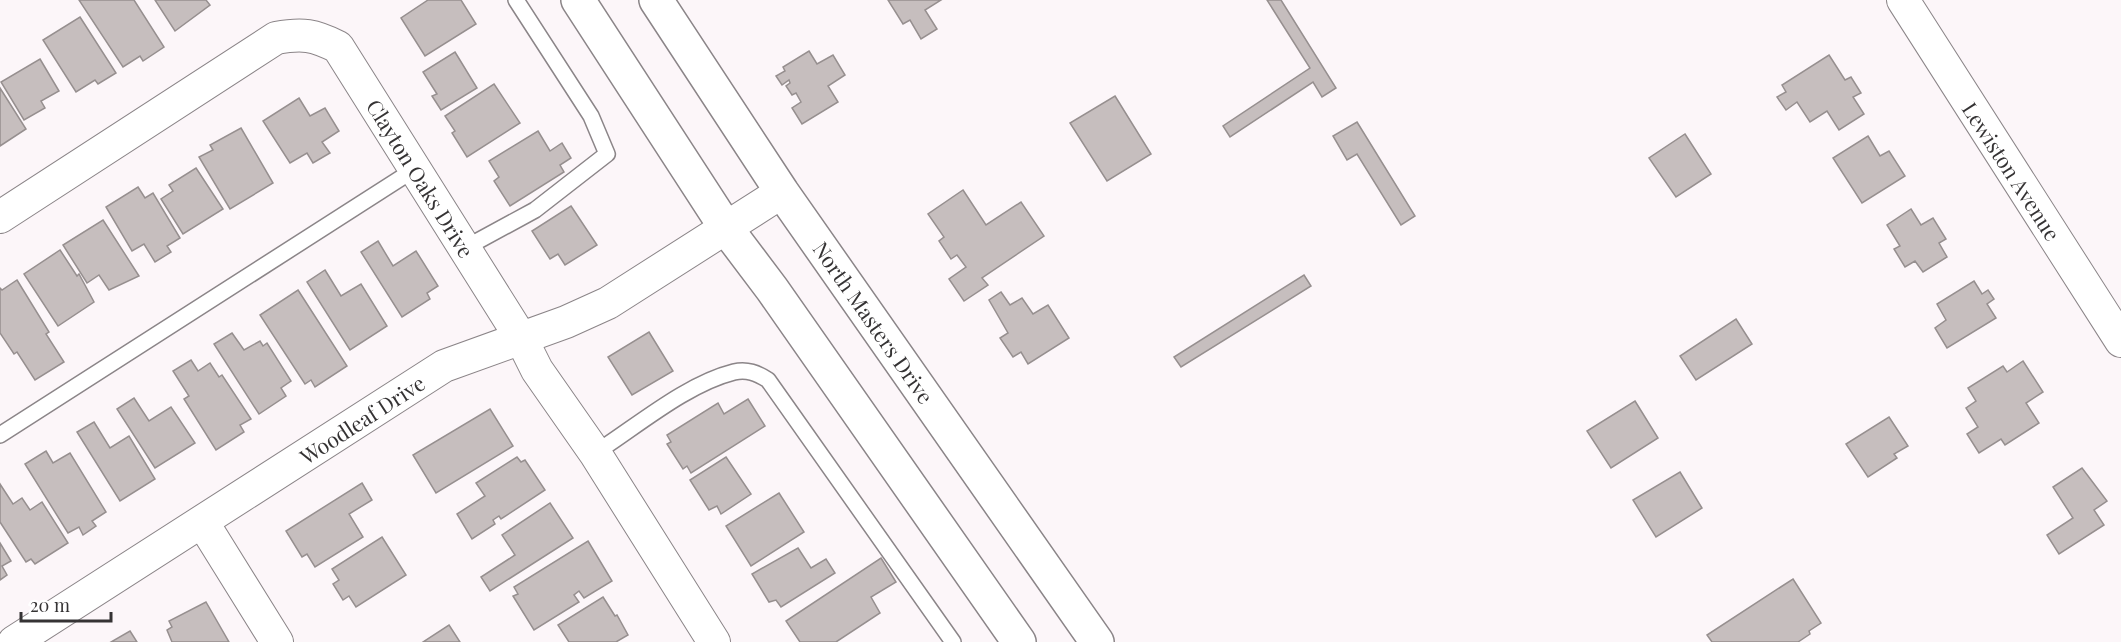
<svg xmlns="http://www.w3.org/2000/svg" width="2121" height="642" viewBox="0 0 2121 642" font-family="'Playfair Display',serif">
<rect width="100%" height="100%" fill="#fcf6f9"/>
<!-- building -->
<g fill="#c6bebe" stroke="#968f8f" stroke-width="1.5">
<path d="M79 0H134L164 47 143 61 140 56 123 67Z"/>
<path d="M155 0H206L210 5 175 31Z"/>
<path d="M428 0H461L476 24 425 56 401 18Z"/>
<path d="M888 0H941L925 10 937 29 921 39 910 20 903 24Z"/>
<path d="M1267 0H1281L1336 88 1322 97 1313 82 1230 137 1223 126 1310 68Z"/>
<path d="M80 17 116 73 98 84 95 80 76 92 43 40Z"/>
<path d="M809 51 817 64 833 55 845 75 828 86 838 102 802 124 792 108 801 102 796 93 792 95 786 86 790 83 789 80 782 85 776 76 785 71 783 67Z"/>
<path d="M455 52 477 88 441 110 432 96 437 94 423 72Z"/>
<path d="M1829 55 1845 80 1851 77 1861 93 1853 97 1864 114 1839 130 1827 111 1810 122 1797 102 1786 110 1777 97 1786 92 1782 85Z"/>
<path d="M40 59 59 91 41 101 45 108 24 120 1 82Z"/>
<path d="M494 84 520 123 467 157 452 133 455 131 445 116Z"/>
<path d="M0 88 26 129 0 146Z"/>
<path d="M1115 96 1151 154 1107 181 1070 123Z"/>
<path d="M299 98 310 116 325 108 339 131 322 142 330 153 313 163 307 153 290 163 263 121Z"/>
<path d="M1357 122 1415 216 1401 225 1357 154 1347 160 1333 136Z"/>
<path d="M241 128 273 183 230 209 199 157 213 150 210 145Z"/>
<path d="M538 131 550 151 562 143 571 158 560 165 564 172 510 206 494 181 499 177 489 161Z"/>
<path d="M1685 134 1711 174 1676 197 1649 158Z"/>
<path d="M1868 136 1880 156 1889 151 1905 176 1862 203 1833 158Z"/>
<path d="M196 168 223 209 183 234 161 199 173 191 169 185Z"/>
<path d="M138 187 145 198 153 193 180 238 167 246 171 252 155 262 144 244 132 251 106 207Z"/>
<path d="M963 190 986 225 1021 202 1044 236 982 278 988 285 964 301 949 279 966 267 957 255 951 259 939 241 944 237 928 214Z"/>
<path d="M571 206 597 245 565 265 558 254 550 259 532 231Z"/>
<path d="M1911 209 1921 225 1933 218 1946 239 1939 243 1947 257 1923 272 1915 261 1905 267 1894 249 1900 246 1887 225Z"/>
<path d="M103 220 139 276 109 290 99 275 87 283 63 245Z"/>
<path d="M378 241 393 266 416 251 438 286 427 293 430 299 402 317 361 252Z"/>
<path d="M60 250 77 276 79 274 94 302 58 326 24 274Z"/>
<path d="M325 270 341 296 361 284 387 326 350 350 307 282Z"/>
<path d="M1304 275 1311 286 1181 367 1174 357Z"/>
<path d="M17 280 49 332 46 334 64 362 35 380 17 352 14 354 0 333V288L2 290Z"/>
<path d="M1974 281 1982 294 1988 290 1994 299 1987 304 1996 318 1947 348 1935 328 1946 320 1937 304Z"/>
<path d="M298 290 347 366 315 387 311 380 305 384 260 315Z"/>
<path d="M1001 292 1010 305 1022 298 1033 314 1048 305 1069 338 1028 364 1021 352 1013 357 1000 338 1008 333 989 300Z"/>
<path d="M1736 319 1752 344 1696 380 1680 356Z"/>
<path d="M649 332 673 371 632 395 608 357Z"/>
<path d="M232 333 244 350 260 341 263 346 267 343 291 381 281 388 286 396 259 414 214 344Z"/>
<path d="M191 360 198 371 210 363 219 377 222 375 251 419 240 425 244 432 216 450 184 399 189 396 173 371Z"/>
<path d="M2023 361 2043 392 2026 403 2039 423 2005 445 2001 439 1979 453 1967 434 1978 427 1966 408 1976 401 1968 388 2003 366 2007 372Z"/>
<path d="M134 398 149 421 171 407 195 443 155 468 117 409Z"/>
<path d="M748 399 765 426 691 473 687 466 683 469 667 444 671 442 667 435 718 403 724 414Z"/>
<path d="M1635 401 1658 438 1611 468 1587 431Z"/>
<path d="M490 409 513 446 436 493 413 455Z"/>
<path d="M1889 417 1908 446 1894 454 1897 458 1868 477 1846 444Z"/>
<path d="M94 422 110 448 129 436 155 479 120 501 77 432Z"/>
<path d="M46 451 53 463 70 453 106 512 92 521 96 526 83 535 79 527 68 533 25 464Z"/>
<path d="M517 457 521 462 525 460 545 490 501 519 499 516 493 520 495 524 472 539 457 514 485 496 476 483Z"/>
<path d="M726 457 751 494 721 514 717 506 709 510 690 480Z"/>
<path d="M2082 468 2107 501 2094 510 2104 525 2059 554 2047 535 2073 518 2053 487Z"/>
<path d="M1680 472 1702 508 1656 537 1633 500Z"/>
<path d="M362 483 372 500 349 514 363 537 315 567 307 554 302 557 286 531Z"/>
<path d="M0 484 13 504 22 498 30 510 42 502 68 543 35 564 31 559 26 562 0 522Z"/>
<path d="M779 493 804 532 751 566 726 526Z"/>
<path d="M550 503 573 538 490 591 481 577 515 555 502 535Z"/>
<path d="M382 537 406 575 356 607 349 596 343 600 333 584 339 580 332 569Z"/>
<path d="M588 541 612 581 584 598 579 591 574 595 579 602 534 630 513 596 518 594 514 587Z"/>
<path d="M0 543 11 561 2 566 7 575 0 580Z"/>
<path d="M798 548 811 568 826 559 835 573 781 607 776 600 769 602 752 574Z"/>
<path d="M881 558 896 582 871 597 880 613 836 642H800L786 621Z"/>
<path d="M1793 579 1821 623 1809 631 1810 634 1798 642H1712L1707 635Z"/>
<path d="M603 597 615 616 617 615 628 635 616 642H569L558 625Z"/>
<path d="M206 602 229 642H172L167 630 172 627 169 621Z"/>
<path d="M449 625 460 642H423Z"/>
<path d="M130 631 137 642H111Z"/>
</g>
<g fill="none" stroke-linecap="round" stroke-linejoin="round">
<!-- lane casing -->
<g stroke="#8b8588" stroke-width="18">
<g id="lane">
<path d="M465 248 535 210 607 154 591 116 516 0"/>
<path d="M0 435 415 169"/>
<path d="M595 453C636 427 686 384 734 372 747 369 757 373 768 380L953 642"/>
</g>
</g>
<!-- street casing -->
<g stroke="#8b8588" stroke-width="34">
<g id="street">
<path d="M1903 0 2121 341"/>
<path d="M0 217 276 38C303 33 314 35 338 47L521 338 537 370 595 453 714 642"/>
<path d="M203 523 277 642"/>
<path d="M14 642 444 366 566 322 608 303 782 192"/>
</g>
</g>
<!-- secondary casing -->
<g stroke="#8b8588" stroke-width="36">
<g id="secondary">
<path d="M578 0 726 228 772 289 1019 642"/>
<path d="M656 0 782 192 1097 642"/>
</g>
</g>
<!-- lane -->
<use href="#lane" stroke="#fff" stroke-width="15"/>
<!-- street -->
<use href="#street" stroke="#fff" stroke-width="32"/>
<!-- secondary -->
<use href="#secondary" stroke="#fff" stroke-width="33"/>
</g>
<g text-anchor="middle" dominant-baseline="central" stroke-width="4.5" stroke-linejoin="round" paint-order="stroke">
<!-- street labels -->
<g font-size="21" fill="#353334" stroke="#fff">
<text transform="translate(2012 171) rotate(57)">Lewiston Avenue</text>
<text transform="translate(421 178) rotate(58)">Clayton Oaks Drive</text>
<text transform="translate(874 322) rotate(55)">North Masters Drive</text>
<text transform="translate(362 419) rotate(-33)">Woodleaf Drive</text>
</g>
</g>
<!-- scale -->
<path d="M21 612v9h90v-9" fill="none" stroke="#353334" stroke-width="3"/>
<text x="30" y="612" font-size="18" fill="#353334" stroke="#ffffff" stroke-width="4.5" paint-order="stroke">20 m</text>
</svg>
